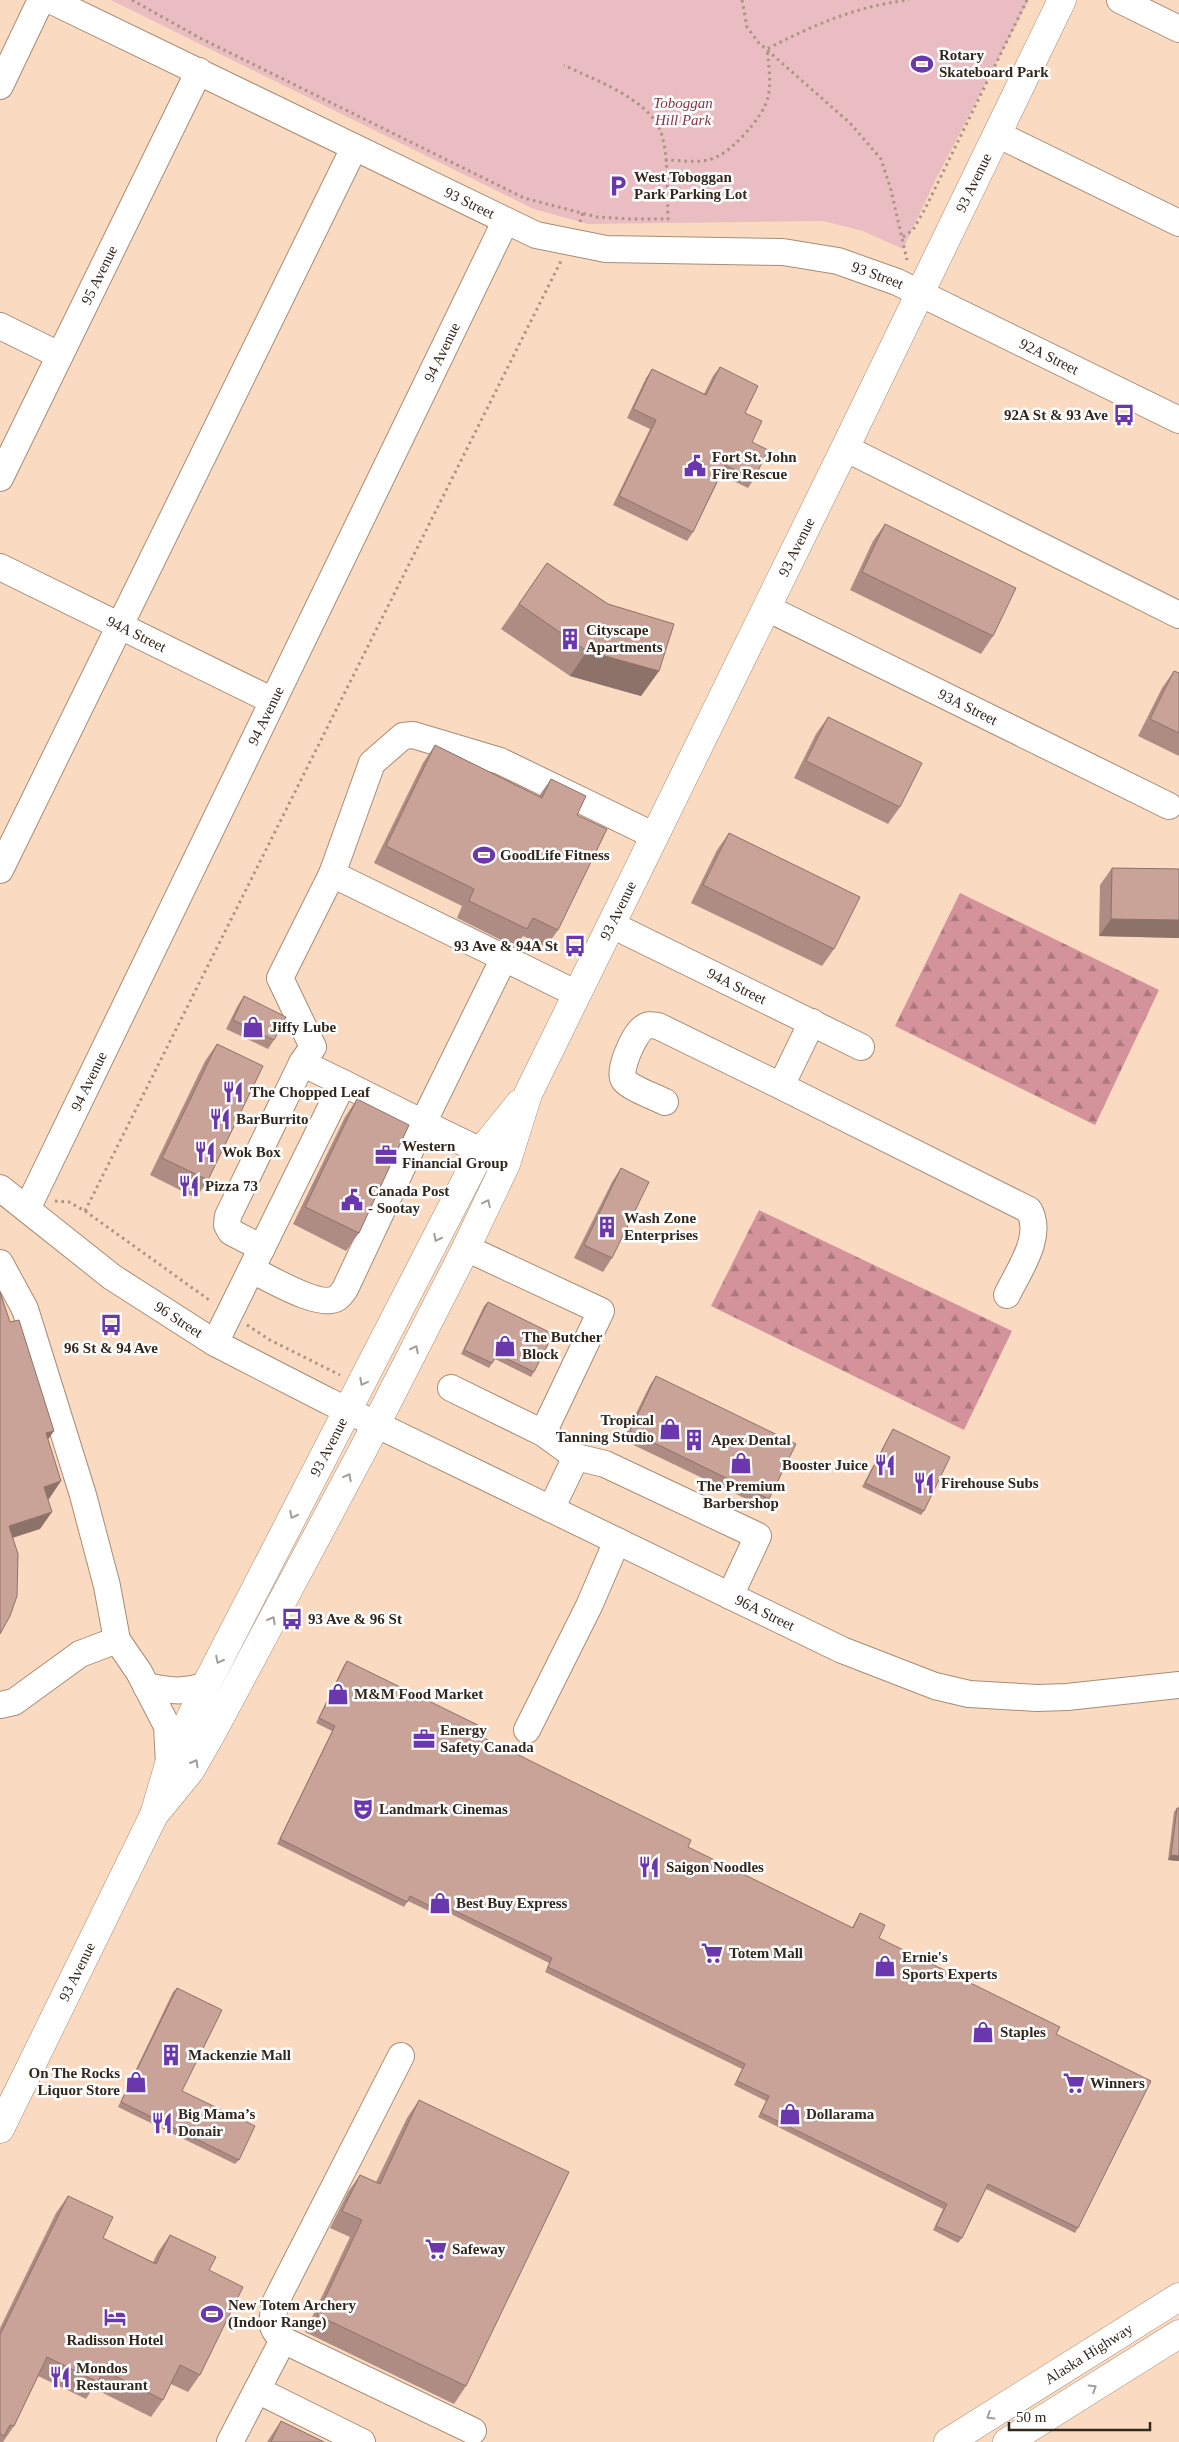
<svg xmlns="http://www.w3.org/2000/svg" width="1179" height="2442" viewBox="0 0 1179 2442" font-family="Georgia,serif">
<defs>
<pattern id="forest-firs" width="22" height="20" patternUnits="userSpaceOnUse" patternTransform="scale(1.25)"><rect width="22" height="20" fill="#d4939a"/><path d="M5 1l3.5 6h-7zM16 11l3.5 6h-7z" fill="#ad787d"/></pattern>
</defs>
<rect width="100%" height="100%" fill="#fadbc1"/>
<!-- forest -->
<g fill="url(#forest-firs)">
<path d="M960 893 1159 990 1095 1125 895 1026Z"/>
<path d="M759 1210 1012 1331 964 1430 711 1306Z"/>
</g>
<!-- green -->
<path fill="#e9bdc1" d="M111 0H1029L936 179 903 249 863 231 823 221 588 224 534 209Z"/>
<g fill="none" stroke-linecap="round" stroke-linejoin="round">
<!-- minor casing -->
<g stroke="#a88c74" stroke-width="28">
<g id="minor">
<path id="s1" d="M50 0 536 235 606 249 783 252 838 261 897 282 1179 420"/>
<path d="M1120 0 1179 29"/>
<path d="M0 86 41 0"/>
<path d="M997 134 1179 223"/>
<path d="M0 326 59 355"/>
<path d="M845 448 1179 615"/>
<path id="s2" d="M0 478 199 71"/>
<path id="s3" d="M0 567 273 701"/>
<path id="s4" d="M767 608 1169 806"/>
<path d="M0 870 354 148"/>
<path d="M332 874 280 978 313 1047 302 1063 343 1083"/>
<path id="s5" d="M612 925 861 1047"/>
<path d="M504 958 332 874 372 763 403 736 413 735 500 761 655 836"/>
<path d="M812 1022 781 1086 1029 1210C1044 1237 1018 1271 1007 1295"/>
<path d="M665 1102C655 1097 630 1088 624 1080 617 1071 635 1033 643 1028 648 1024 652 1025 658 1026L781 1086"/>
<path id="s6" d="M0 1188 112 1277 215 1343 328 1401 842 1650 935 1686 969 1694 1037 1698 1067 1697 1179 1685"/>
<path id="s7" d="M27 1209 505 222"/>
<path d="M262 1248 231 1232 227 1225 228 1216 302 1063"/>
<path d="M0 1263 25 1309 83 1495 107 1586 117 1640 139 1672 167 1726 169 1764"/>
<path d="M252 1270C269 1278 320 1309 337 1298 340 1296 343 1292 345 1289L423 1123 481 1151"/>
<path d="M215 1343 343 1083 423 1123 504 958 577 994"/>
<path d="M451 1388 543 1433 601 1311 466 1248"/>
<path d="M543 1433 576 1457 605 1464 758 1536 730 1596"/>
<path d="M551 1509 576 1457"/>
<path d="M146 1686C169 1691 184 1693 206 1685"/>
<path d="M0 1705 14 1702 80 1654 117 1640"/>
<path d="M527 1730 589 1606 617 1541"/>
<path d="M283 2340C268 2326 272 2321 276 2301L401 2056"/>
<path d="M257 2390 362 2442"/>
<path d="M230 2442 283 2340 473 2431"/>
</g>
</g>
<!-- major casing -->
<g stroke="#a88c74" stroke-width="29">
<g id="major">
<path id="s8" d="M154 1815 190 1771 214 1729 364 1448 466 1248 506 1164 528 1094 845 448 1062 0"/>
<path id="s9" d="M0 2129 154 1815 169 1764 206 1685 481 1151 519 1104"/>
</g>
</g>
<!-- highway casing -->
<g stroke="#a88c74" stroke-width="29">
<g id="highway">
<path id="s10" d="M948 2442 1179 2297"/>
<path d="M1007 2442 1179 2334"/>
</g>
</g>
<!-- path -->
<g stroke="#ab9480" stroke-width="3" stroke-dasharray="2.5 4" stroke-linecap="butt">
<path d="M132 0 200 38 524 198 597 217 632 219H668C667 195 669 151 660 130 647 98 594 80 564 65"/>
<path d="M742 0 747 27 758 42 850 123 881 159 891 190 907 260"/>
<path d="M665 160C679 160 695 163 708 160 723 156 732 147 742 137 773 103 772 93 767 49 813 25 857 6 909 0"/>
<path d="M580 222 583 212"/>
<path d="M903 237 913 230 925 209 1027 0"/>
<path d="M55 1201 69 1202 85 1211 212 1302"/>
<path d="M85 1211 561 261"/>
<path d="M247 1325 270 1340 340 1375"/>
</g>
<!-- minor -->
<use href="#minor" stroke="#fff" stroke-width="26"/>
<!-- major -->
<use href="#major" stroke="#fff" stroke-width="28"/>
<!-- highway -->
<use href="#highway" stroke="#fff" stroke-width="28"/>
</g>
<!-- wall -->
<g fill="#ae8c83">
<path d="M720 367 745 413 752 442 754 479 748 488 721 475 693 532 687 541 613 505 650 429 627 418 646 378 652 369 704 394 713 376Z"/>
<path d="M885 524 993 636 981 654 850 590 873 541Z"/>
<path d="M547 563 608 604 659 671 641 696 570 676 501 629Z"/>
<path d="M1174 671 1179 673V756L1138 736 1162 688Z"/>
<path d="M828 717 900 807 888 824 794 778 816 734Z"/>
<path d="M435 745 539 796 551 779 577 815 558 930 546 947 523 936 515 947 457 918 462 906 374 863 423 763Z"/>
<path d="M729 833 834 949 822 966 691 903 717 850Z"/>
<path d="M1112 868 1179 869V938L1099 936 1100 885Z"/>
<path d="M244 996 274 1040 268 1049 226 1029 238 1005Z"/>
<path d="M217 1044 208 1180 196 1198 150 1175 205 1061Z"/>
<path d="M357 1099 359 1233 346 1251 293 1224 345 1117Z"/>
<path d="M621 1168 612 1258 603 1272 574 1258 612 1182Z"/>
<path d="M488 1302 534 1372 531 1377 495 1359 489 1368 461 1354 484 1306Z"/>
<path d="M656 1376 769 1499 763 1507 623 1440 650 1385Z"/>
<path d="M893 1429 924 1511 921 1515 862 1487 890 1434Z"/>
<path d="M347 1661 484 1738 688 1847 852 1928 860 1913 879 1938 1056 2034 1078 2228 1075 2233 986 2189 962 2238 958 2243 933 2230 943 2209 758 2117 766 2101 734 2085 742 2069 545 1972 549 1963 435 1906 431 1912 408 1901 404 1907 277 1844 332 1731 316 1723 344 1665Z"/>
<path d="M1177 1808 1179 1861 1168 1860 1174 1812Z"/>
<path d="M177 1988 182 2091 239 2160 235 2164 118 2107 173 1992Z"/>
<path d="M419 2100 466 2386 454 2404 305 2332 350 2237 330 2228 348 2192 360 2175 376 2182 407 2118Z"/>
<path d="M68 2196 103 2238 153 2262 158 2252 170 2235 209 2270 200 2375 188 2392 171 2384 163 2400 151 2417 93 2388 86 2399 38 2376 14 2426 3 2442H0V2328L56 2213Z"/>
<path d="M281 2421 324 2442H267Z"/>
</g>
<!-- shaded-wall -->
<g fill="#8d726a">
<path d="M587 651 659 671 641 696 570 676Z"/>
<path d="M1111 919 1179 920V938L1099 936Z"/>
<path d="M54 1431 42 1448 46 1433Z"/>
<path d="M61 1481 49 1499 32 1504 44 1487Z"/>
<path d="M52 1512 40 1529 0 1542 9 1526Z"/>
<path d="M1171 1855 1179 1856V1861L1168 1860Z"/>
</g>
<!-- building -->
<g fill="#caa398" stroke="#8d726a">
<path d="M720 367 758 386 745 413 762 421 752 442 768 450 754 479 725 465 693 532 619 496 656 420 633 409 652 369 706 395Z"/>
<path d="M885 524 1016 588 993 636 862 572Z"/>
<path d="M547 563 608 604 674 624 659 671 587 651 519 604Z"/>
<path d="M1174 671 1179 673V733L1150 719Z"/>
<path d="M828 717 922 763 900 807 806 761Z"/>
<path d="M435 745 542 798 551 779 586 796 577 815 607 829 558 930 533 918 527 929 469 901 474 889 386 846Z"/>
<path d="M729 833 860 897 834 949 703 885Z"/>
<path d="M1112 868 1179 869V920L1111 919Z"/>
<path d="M244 996 286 1017 274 1040 233 1020Z"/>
<path d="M217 1044 263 1066 208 1180 162 1158Z"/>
<path d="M357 1099 409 1125 359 1233 305 1207Z"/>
<path d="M621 1168 649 1182 612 1258 584 1245Z"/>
<path d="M0 1292 10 1322 19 1320 54 1431 46 1433 61 1481 44 1487 52 1512 9 1526 18 1554 17 1596 10 1616 0 1634Z"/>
<path d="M488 1302 553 1334 534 1372 497 1354 492 1363 464 1350Z"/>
<path d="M656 1376 796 1444 769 1499 630 1431Z"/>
<path d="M893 1429 950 1457 924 1511 865 1483Z"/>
<path d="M347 1661 488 1730 484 1738 691 1840 688 1847 853 1928 860 1913 885 1925 879 1938 1060 2027 1056 2034 1151 2081 1078 2228 988 2184 962 2238 936 2226 947 2204 761 2113 769 2096 737 2081 745 2064 548 1967 552 1958 437 1902 434 1908 410 1896 407 1902 280 1839 335 1726 319 1718Z"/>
<path d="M1177 1808H1179V1856L1171 1855Z"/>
<path d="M177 1988 222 2010 182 2091 255 2126 239 2160 121 2102Z"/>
<path d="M419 2100 569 2172 466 2386 317 2315 362 2220 342 2211 360 2175 380 2184Z"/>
<path d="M68 2196 113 2217 103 2238 156 2264 170 2235 216 2257 209 2270 243 2287 200 2375 180 2365 163 2400 103 2370 98 2382 47 2357 14 2426 10 2425 4 2436 0 2434V2335Z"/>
<path d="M281 2421 324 2442H271Z"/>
</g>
<!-- one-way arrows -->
<defs><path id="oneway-chevron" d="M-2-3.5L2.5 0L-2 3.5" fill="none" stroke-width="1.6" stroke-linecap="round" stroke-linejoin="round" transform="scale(1.25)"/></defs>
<g stroke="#a39e99">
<use href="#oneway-chevron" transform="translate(487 1203) rotate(-64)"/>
<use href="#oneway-chevron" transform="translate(437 1238) rotate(117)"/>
<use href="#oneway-chevron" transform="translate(415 1349) rotate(-63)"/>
<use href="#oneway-chevron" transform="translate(363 1382) rotate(118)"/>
<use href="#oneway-chevron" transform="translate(348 1477) rotate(-62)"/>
<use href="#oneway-chevron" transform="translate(293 1515) rotate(117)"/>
<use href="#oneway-chevron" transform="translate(272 1620) rotate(-62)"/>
<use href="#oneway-chevron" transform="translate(219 1660) rotate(117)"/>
<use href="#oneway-chevron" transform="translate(195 1763) rotate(-60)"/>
<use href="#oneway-chevron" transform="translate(1093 2388) rotate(-32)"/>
<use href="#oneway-chevron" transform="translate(990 2416) rotate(148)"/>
</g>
<!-- icons -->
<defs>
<g id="stadium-bare" transform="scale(1.725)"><path d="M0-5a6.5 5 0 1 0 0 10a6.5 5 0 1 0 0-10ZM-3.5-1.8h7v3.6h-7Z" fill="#6a37ae" stroke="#fff" stroke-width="2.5" paint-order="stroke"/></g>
<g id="parking-bare" transform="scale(1.725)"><path d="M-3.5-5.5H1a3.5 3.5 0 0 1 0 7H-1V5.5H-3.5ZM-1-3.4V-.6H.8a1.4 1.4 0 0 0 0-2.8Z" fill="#6a37ae" stroke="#fff" stroke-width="2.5" paint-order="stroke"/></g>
<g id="bus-bare" transform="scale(1.725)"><path d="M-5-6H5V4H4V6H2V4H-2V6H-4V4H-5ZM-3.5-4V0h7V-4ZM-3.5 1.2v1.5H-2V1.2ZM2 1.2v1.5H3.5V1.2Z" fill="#6a37ae" stroke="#fff" stroke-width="2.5" paint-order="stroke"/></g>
<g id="civic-bare" transform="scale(1.725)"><path d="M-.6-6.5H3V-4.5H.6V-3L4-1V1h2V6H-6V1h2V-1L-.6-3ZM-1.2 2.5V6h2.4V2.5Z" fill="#6a37ae" stroke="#fff" stroke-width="2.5" paint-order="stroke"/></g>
<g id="building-bare" transform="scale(1.725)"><path d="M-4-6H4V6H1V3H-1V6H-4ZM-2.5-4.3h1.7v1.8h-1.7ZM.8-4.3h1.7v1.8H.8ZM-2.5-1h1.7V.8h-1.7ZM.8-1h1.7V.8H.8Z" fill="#6a37ae" stroke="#fff" stroke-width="2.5" paint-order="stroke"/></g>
<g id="shop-bare" transform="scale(1.725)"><path d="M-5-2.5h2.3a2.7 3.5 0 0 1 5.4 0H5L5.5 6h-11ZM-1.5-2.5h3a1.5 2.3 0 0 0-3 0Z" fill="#6a37ae" stroke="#fff" stroke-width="2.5" paint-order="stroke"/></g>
<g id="restaurant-bare" transform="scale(1.725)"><path d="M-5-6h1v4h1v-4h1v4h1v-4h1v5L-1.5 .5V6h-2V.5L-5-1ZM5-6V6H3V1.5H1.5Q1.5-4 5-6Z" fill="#6a37ae" stroke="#fff" stroke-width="2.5" paint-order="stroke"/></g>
<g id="office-bare" transform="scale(1.725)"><path d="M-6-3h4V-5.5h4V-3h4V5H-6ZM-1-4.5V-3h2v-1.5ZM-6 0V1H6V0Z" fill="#6a37ae" stroke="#fff" stroke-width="2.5" paint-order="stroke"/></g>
<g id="theatre-bare" transform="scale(1.725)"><path d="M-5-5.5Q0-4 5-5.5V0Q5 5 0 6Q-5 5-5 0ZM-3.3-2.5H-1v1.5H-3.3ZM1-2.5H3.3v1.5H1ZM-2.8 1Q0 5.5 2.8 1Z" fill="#6a37ae" stroke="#fff" stroke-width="2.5" paint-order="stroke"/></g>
<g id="supermarket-bare" transform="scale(1.725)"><path d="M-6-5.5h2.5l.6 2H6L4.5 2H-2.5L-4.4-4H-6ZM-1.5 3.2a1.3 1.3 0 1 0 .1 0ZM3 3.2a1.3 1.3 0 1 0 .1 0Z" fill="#6a37ae" stroke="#fff" stroke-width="2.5" paint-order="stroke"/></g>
<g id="hotel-bare" transform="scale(1.725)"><path d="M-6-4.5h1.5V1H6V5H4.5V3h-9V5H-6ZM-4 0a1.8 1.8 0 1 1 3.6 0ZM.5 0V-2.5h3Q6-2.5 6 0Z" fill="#6a37ae" stroke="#fff" stroke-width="2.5" paint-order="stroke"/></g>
</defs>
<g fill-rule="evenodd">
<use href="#stadium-bare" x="922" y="64"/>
<use href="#parking-bare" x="618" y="186"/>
<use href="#bus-bare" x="1124" y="415"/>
<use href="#civic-bare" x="695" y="466"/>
<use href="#building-bare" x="570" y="639"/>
<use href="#stadium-bare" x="484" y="855"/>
<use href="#bus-bare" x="575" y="946"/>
<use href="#shop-bare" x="253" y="1027"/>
<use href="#restaurant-bare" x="233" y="1092"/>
<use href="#restaurant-bare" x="220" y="1119"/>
<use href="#restaurant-bare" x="205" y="1152"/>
<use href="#office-bare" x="386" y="1155"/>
<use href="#restaurant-bare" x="189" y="1186"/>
<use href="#civic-bare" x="352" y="1200"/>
<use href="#building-bare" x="607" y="1227"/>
<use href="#bus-bare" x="111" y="1325"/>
<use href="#shop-bare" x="505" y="1346"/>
<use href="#shop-bare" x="670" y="1429"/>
<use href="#building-bare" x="694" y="1440"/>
<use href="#shop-bare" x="741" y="1463"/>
<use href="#restaurant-bare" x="885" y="1465"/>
<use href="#restaurant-bare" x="924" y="1483"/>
<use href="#bus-bare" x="292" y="1619"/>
<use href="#shop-bare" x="338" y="1694"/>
<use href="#office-bare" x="424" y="1739"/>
<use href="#theatre-bare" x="363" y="1809"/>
<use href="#restaurant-bare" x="649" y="1867"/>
<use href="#shop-bare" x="440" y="1903"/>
<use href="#supermarket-bare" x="712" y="1953"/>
<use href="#shop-bare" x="885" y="1966"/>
<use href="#shop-bare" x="983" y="2032"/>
<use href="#building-bare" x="171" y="2055"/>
<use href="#shop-bare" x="136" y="2082"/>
<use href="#supermarket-bare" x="1074" y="2083"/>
<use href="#shop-bare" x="790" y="2114"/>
<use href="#restaurant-bare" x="162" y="2123"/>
<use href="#supermarket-bare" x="436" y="2249"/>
<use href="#stadium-bare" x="212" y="2314"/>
<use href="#hotel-bare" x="115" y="2317"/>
<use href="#restaurant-bare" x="60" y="2377"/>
</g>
<g text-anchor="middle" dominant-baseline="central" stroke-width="5" stroke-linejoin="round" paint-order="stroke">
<!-- poi labels -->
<g font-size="15" font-weight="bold" fill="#32271d" stroke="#fff" text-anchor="start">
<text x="939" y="55">Rotary<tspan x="939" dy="17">Skateboard Park</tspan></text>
<text x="634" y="177">West Toboggan<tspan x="634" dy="17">Park Parking Lot</tspan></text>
<text x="1108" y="415" text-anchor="end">92A St &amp; 93 Ave</text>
<text x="712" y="457">Fort St. John<tspan x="712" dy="17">Fire Rescue</tspan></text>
<text x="586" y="630">Cityscape<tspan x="586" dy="17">Apartments</tspan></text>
<text x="500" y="855">GoodLife Fitness</text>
<text x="558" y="946" text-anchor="end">93 Ave &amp; 94A St</text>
<text x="270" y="1027">Jiffy Lube</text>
<text x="250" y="1092">The Chopped Leaf</text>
<text x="236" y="1119">BarBurrito</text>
<text x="402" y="1146">Western<tspan x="402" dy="17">Financial Group</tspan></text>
<text x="222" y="1152">Wok Box</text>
<text x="205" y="1186">Pizza 73</text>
<text x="368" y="1191">Canada Post<tspan x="368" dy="17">- Sootay</tspan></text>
<text x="624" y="1218">Wash Zone<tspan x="624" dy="17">Enterprises</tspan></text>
<text x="522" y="1337">The Butcher<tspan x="522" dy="17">Block</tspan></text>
<text x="111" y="1348" text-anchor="middle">96 St &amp; 94 Ave</text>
<text x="654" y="1420" text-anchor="end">Tropical<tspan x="654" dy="17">Tanning Studio</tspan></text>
<text x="711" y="1440">Apex Dental</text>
<text x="868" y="1465" text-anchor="end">Booster Juice</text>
<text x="941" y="1483">Firehouse Subs</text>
<text x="741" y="1486" text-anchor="middle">The Premium<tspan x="741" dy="17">Barbershop</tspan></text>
<text x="308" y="1619">93 Ave &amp; 96 St</text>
<text x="354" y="1694">M&amp;M Food Market</text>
<text x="440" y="1730">Energy<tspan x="440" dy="17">Safety Canada</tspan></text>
<text x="379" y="1809">Landmark Cinemas</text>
<text x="666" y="1867">Saigon Noodles</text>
<text x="456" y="1903">Best Buy Express</text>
<text x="729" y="1953">Totem Mall</text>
<text x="902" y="1957">Ernie's<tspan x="902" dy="17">Sports Experts</tspan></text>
<text x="1000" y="2032">Staples</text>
<text x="188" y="2055">Mackenzie Mall</text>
<text x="120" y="2073" text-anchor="end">On The Rocks<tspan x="120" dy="17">Liquor Store</tspan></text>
<text x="1090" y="2083">Winners</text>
<text x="178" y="2114">Big Mama’s<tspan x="178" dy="17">Donair</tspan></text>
<text x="806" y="2114">Dollarama</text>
<text x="452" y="2249">Safeway</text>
<text x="228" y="2305">New Totem Archery<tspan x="228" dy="17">(Indoor Range)</tspan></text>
<text x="115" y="2340" text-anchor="middle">Radisson Hotel</text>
<text x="76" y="2368">Mondos<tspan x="76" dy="17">Restaurant</tspan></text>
</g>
<!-- park labels -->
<g font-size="15" font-style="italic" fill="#853643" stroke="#fff">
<text x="683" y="103">Toboggan<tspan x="683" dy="17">Hill Park</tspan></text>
</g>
<!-- street labels -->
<g font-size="15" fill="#32271d" stroke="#fff">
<text stroke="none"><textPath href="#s8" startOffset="1829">93 Avenue</textPath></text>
<text stroke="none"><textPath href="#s1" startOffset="466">93 Street</textPath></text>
<text stroke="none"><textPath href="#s2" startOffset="226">95 Avenue</textPath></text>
<text stroke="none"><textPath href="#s1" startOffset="886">93 Street</textPath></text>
<text stroke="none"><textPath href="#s7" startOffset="952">94 Avenue</textPath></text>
<text stroke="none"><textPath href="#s1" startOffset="1076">92A Street</textPath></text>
<text stroke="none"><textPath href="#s8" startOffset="1424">93 Avenue</textPath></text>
<text stroke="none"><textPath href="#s3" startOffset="152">94A Street</textPath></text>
<text stroke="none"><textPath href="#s4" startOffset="224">93A Street</textPath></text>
<text stroke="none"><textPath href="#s7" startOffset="548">94 Avenue</textPath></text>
<text stroke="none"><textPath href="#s8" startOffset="1019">93 Avenue</textPath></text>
<text stroke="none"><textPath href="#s5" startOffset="139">94A Street</textPath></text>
<text stroke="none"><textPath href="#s7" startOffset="142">94 Avenue</textPath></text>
<text stroke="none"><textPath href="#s6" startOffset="222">96 Street</textPath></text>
<text stroke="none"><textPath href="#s9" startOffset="758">93 Avenue</textPath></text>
<text stroke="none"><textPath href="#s6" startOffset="878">96A Street</textPath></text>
<text stroke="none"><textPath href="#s9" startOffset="175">93 Avenue</textPath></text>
<text stroke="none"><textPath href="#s10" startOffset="166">Alaska Highway</textPath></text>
</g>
</g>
<!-- scale -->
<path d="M1009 2422v8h141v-8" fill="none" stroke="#32271d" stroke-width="2.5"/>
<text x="1016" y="2422" font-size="15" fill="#32271d" stroke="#ffffff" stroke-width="4" paint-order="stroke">50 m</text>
</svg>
